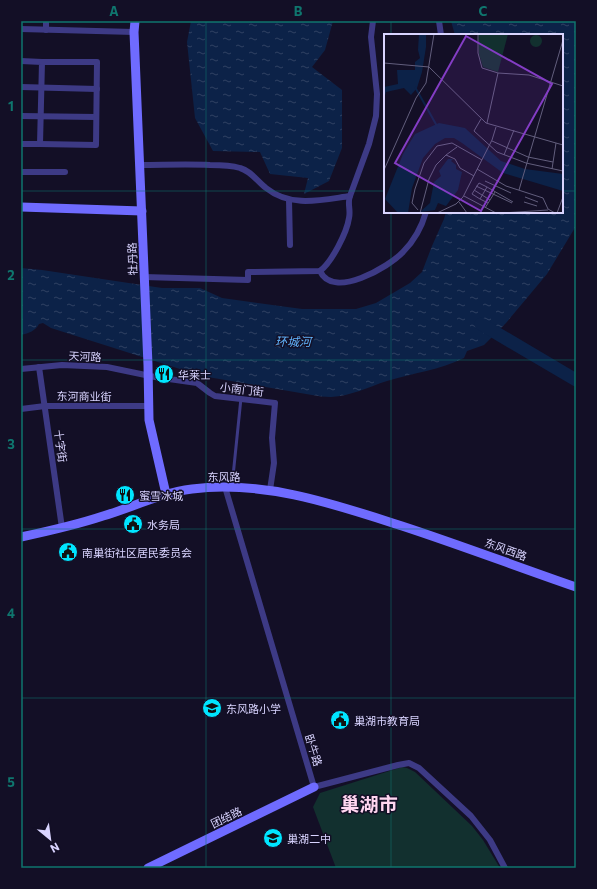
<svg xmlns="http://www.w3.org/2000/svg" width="597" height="889" viewBox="0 0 597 889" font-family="Commissioner,'Noto Sans SC',sans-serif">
<defs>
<pattern id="water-ripples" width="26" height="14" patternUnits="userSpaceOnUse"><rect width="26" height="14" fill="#0c2248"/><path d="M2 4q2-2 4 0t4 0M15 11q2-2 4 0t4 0" fill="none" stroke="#2f4163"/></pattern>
</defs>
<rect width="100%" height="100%" fill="#130f26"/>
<!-- park -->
<path fill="#12302f" d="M402 767 407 768 415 772 472 826 483 840 500 868H336L313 807 320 793Z"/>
<!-- water -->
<g fill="url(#water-ripples)">
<path d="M191 21H333L325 50 312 67 342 90V148L329 181 304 194 308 178 270 174 260 152 213 151 195 118 187 42Z"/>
<path d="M451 21H576V226L547 274 506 323 484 345 467 351 464 358C440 370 413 373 387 381 368 387 351 396 331 397 325 397 318 396 312 395L202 376 51 328 43 323 39 324C35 331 29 333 21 335V268L42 270 162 288H200L222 298 302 309H356L376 303 410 283 422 272 432 246 444 219 446 212H562V35H455Z"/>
</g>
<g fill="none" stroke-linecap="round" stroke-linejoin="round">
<!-- river -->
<path stroke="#0c2248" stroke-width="13" d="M481 324 576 380"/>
<!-- lane -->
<path stroke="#3d3a85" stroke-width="3" d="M232 486 241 398"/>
<!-- street -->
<g stroke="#3d3a85" stroke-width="6">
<path d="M439 21 441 35"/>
<path d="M21 29 134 32"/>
<path d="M46 30V21"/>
<path d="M21 61 42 62 40 144H21"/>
<path d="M21 87 97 89"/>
<path d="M21 116 96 117"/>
<path d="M40 144 96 145 97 62H42"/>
<path d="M140 165C163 165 186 164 210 165 220 165 230 165 240 168 251 171 257 181 266 188 291 208 321 200 350 196L369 144 376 116 377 94 371 37 373 21"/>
<path d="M21 172H65"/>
<path d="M289 200 290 245"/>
<path d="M320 271C333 300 389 267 403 252 414 241 422 226 426 212"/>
<path d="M144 277 248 280V272L320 271C332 262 347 232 349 218 351 210 347 203 350 196"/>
<path d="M39 367 62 528"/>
<path d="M21 369 62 365 107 367 155 377 197 383 210 393 215 396 275 403 272 438 274 463 270 490"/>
<path d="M21 409 45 406H148"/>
<path d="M225 487 314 787 398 765 409 763 419 768 471 816 490 840 505 868"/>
</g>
<!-- secondary -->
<g stroke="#6f6bff" stroke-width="9">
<path d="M135 21 134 32 148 365 149 420 166 494"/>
<path d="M21 207 142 211"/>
<path d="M21 537C49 531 76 525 103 516 133 507 161 493 192 489 265 480 334 504 402 526 460 545 518 567 576 587"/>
<path d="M148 868 314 787"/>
</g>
</g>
<!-- grid -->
<path fill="none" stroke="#0f766e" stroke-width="1" stroke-opacity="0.55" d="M206 21V868M391 21V35M21 191H385M562 191H576M391 212V868M21 360H576M21 529H576M21 698H576"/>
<!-- icons -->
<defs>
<g id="restaurant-disc" transform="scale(1)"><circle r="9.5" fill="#00e5ff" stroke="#130f26"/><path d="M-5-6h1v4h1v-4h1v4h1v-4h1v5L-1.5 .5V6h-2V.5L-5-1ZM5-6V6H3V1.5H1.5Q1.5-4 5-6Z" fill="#111"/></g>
<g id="civic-disc" transform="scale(1)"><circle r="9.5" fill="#00e5ff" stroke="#130f26"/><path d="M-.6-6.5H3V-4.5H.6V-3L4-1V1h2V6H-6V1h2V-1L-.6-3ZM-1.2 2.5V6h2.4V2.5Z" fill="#111"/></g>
<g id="school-disc" transform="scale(1)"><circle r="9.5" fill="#00e5ff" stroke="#130f26"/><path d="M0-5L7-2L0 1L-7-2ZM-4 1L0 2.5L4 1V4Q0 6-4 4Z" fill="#111"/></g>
</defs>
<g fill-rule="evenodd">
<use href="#restaurant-disc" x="164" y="374"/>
<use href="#restaurant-disc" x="125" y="495"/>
<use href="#civic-disc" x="133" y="524"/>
<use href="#civic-disc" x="68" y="552"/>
<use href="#school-disc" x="212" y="708"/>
<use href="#civic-disc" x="340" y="720"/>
<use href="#school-disc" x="273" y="838"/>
</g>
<g text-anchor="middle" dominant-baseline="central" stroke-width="3" stroke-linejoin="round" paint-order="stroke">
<!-- street labels -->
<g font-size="11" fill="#d9d4ff" stroke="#130f26">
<text transform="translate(132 259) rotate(-92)">牡丹路</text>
<text transform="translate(85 356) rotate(3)">天河路</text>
<text transform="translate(242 389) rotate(7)">小南门街</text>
<text transform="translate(84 396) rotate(1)">东河商业街</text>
<text transform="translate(61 446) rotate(82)">十字街</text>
<text x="224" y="476">东风路</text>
<text transform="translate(506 549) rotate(20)">东风西路</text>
<text transform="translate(314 750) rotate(73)">卧牛路</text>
<text transform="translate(226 817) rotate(-26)">团结路</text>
</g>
<!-- poi labels -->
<g font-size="11" fill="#d9d4ff" stroke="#130f26" text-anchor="start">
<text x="178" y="374">华莱士</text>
<text x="139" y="495">蜜雪冰城</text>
<text x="147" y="524">水务局</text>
<text x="82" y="552">南巢街社区居民委员会</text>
<text x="226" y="708">东风路小学</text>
<text x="354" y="720">巢湖市教育局</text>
<text x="287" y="838">巢湖二中</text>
</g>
<!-- water labels -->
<g font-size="12" font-style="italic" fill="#62b6ff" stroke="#130f26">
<text transform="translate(293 341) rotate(1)">环城河</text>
</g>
<!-- town labels -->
<g font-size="19" font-weight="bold" fill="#ffd6f0" stroke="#130f26">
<text x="369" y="803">巢湖市</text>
</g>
</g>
<!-- overview -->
<g transform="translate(384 34)">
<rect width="179" height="179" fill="#130f26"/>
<path d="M94 0H124L114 38 99 33 95 20ZM146 7a6 6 0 1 1 12 0a6 6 0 1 1-12 0Z" fill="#12302f"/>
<path d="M35 0H42V13L38 38 33 54 27 61 20 54 2 58 0 65V53L14 50 13 36H31V28L36 24 34 16ZM55 89 81 94 117 127 141 135 179 140V157L119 139 78 109 70 104H61L51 110 39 124 28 154 24 179H14L1 165 19 120 31 100ZM64 125H69L67 127 72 131V135L78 138 74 156 62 172 54 169 51 176 36 178 46 169 50 148 57 142 55 137Z" fill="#0c2248"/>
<path fill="none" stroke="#0c2248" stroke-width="2" d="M31 53 53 92"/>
<path fill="none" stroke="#625e7d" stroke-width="1" d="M94 0V19L98 34 114 39 103 89M0 29 45 33 102 89 179 111M114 39 145 41 179 52M97 85 90 97 113 118 142 129 179 137M108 107 144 123 169 128M62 121 73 113M120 121 130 96M93 135 122 152 159 164 164 175 171 179M168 135 172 109M0 136 32 64 42 49 50 0M101 147 127 159M92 152 128 169M90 156 106 166M135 156 179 6M80 162 112 179M141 163 154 168M96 165 88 160 95 149 103 153M75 168 83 179M140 168 153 172M104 169 96 165 103 153 129 168M101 174 111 158M34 176 28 169 31 155 40 129 53 112 68 109 98 126M36 179 45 145 52 131 62 121 71 125 76 134 90 142M53 179 72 170 79 163 108 106 112 93M118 179 164 176M173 179 179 163"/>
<path fill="#843dc5" fill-opacity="0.15" stroke="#843dc5" stroke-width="2" d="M82 2 168 50 97 177 11 129Z"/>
<rect width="179" height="179" fill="none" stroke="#d9d4ff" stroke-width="2"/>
</g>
<!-- border -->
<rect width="597" height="889" fill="none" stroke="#130f26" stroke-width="44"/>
<!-- north arrow -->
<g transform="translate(50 839) rotate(151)" stroke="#130f26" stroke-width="3" paint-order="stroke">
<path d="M0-3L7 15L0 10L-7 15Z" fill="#d9d4ff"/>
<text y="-6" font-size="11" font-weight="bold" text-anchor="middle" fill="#d9d4ff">N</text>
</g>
<rect x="22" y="22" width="553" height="845" fill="none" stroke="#0f766e" stroke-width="1.5"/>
<g font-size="13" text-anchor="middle" font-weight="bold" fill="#0f766e">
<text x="114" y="16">A</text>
<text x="298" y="16">B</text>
<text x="483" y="16">C</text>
<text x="11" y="111">1</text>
<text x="11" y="280">2</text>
<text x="11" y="449">3</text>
<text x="11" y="618">4</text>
<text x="11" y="787">5</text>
</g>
</svg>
